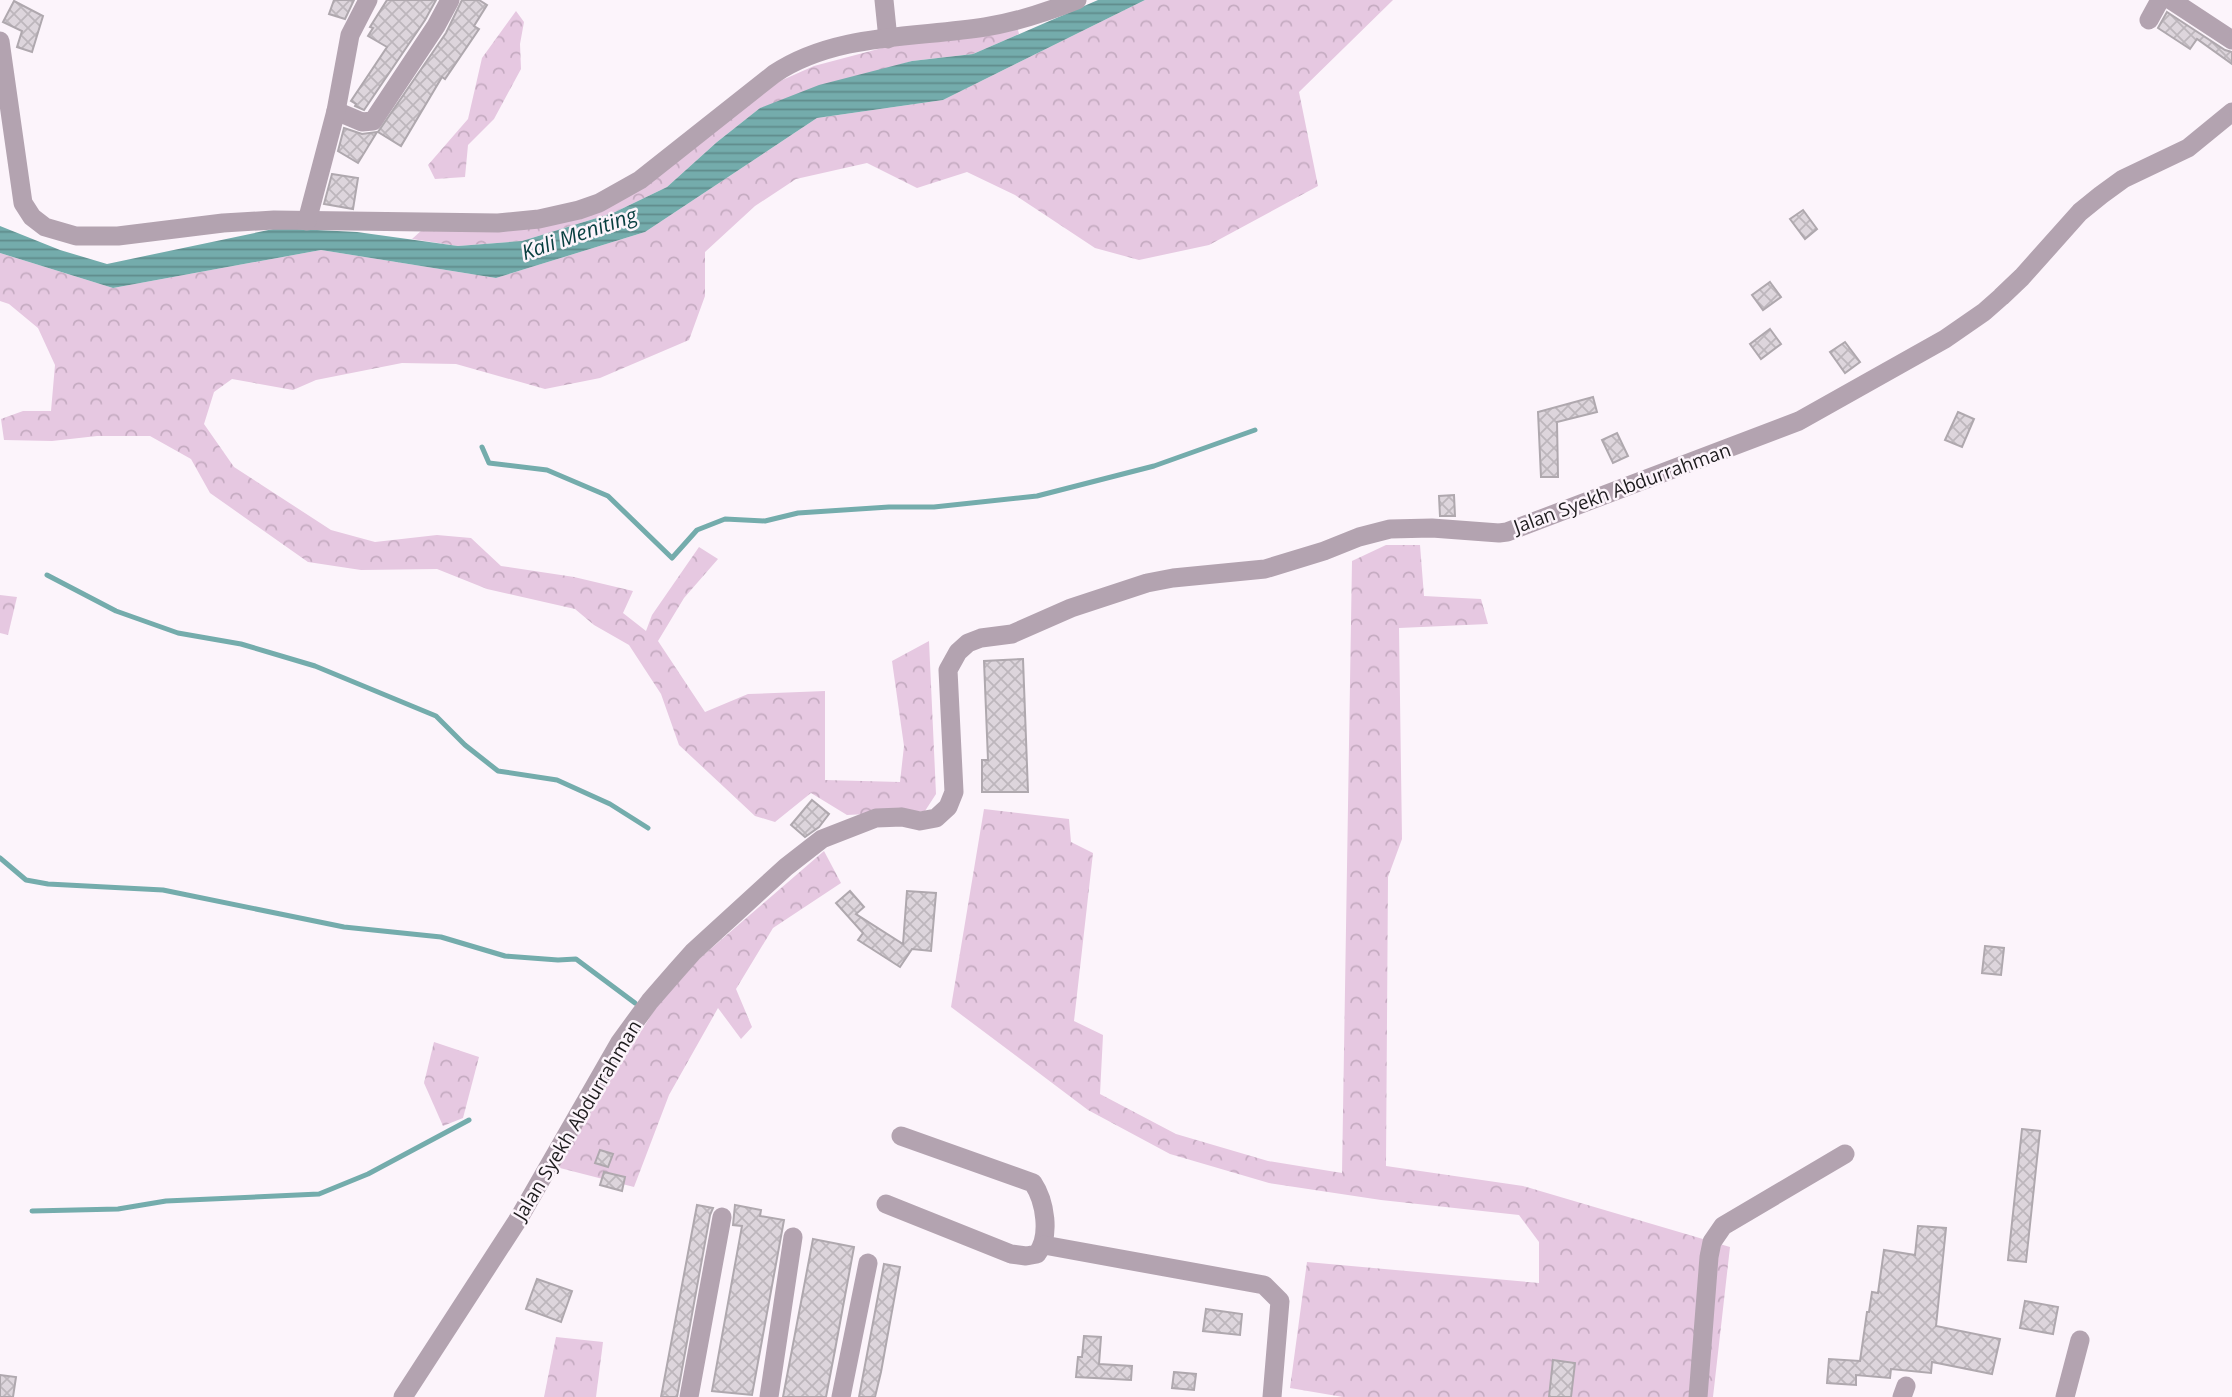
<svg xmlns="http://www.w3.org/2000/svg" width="2232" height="1397" viewBox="0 0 2232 1397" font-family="'Open Sans',sans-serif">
<defs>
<pattern id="forest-crowns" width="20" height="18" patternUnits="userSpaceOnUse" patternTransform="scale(1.75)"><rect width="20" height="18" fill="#e6c8e1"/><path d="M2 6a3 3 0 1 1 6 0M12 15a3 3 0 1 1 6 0" fill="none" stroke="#c5abc1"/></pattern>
<pattern id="water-rules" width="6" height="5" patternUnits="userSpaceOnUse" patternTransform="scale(1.75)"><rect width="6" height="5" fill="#74acac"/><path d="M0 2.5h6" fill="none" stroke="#5f8b8b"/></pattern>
<pattern id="building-cross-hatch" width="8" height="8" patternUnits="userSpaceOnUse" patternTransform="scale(1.75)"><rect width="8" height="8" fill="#ddd5dc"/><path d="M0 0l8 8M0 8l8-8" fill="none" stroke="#bdb6bc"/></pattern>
</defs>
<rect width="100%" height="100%" fill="#fcf4fb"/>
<!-- forest -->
<g fill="url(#forest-crowns)">
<path d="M1145 0H1393L1299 92 1318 186 1209 245 1139 260 1095 248 1015 195 967 172 917 188 867 163 796 179 755 206 705 252V296L689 340 600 378 545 389 456 364 402 363 316 380 293 390 232 379 214 392 204 424 234 467 331 530 375 542 437 535 471 538 501 566 574 577 633 591 623 613 646 631 652 615 699 547 718 559 684 598 658 641 705 712 748 694 825 691V780L900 782 904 746 892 661 929 641 936 794 925 811 847 815 811 793 775 822 755 816 679 745 661 694 629 645 594 625 575 609 487 589 437 569 361 570 308 562 210 493 191 459 150 436H97L52 441 4 440 1 419 23 411H51L55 365 38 328 9 304 0 301V253L113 288 321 250 496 278 645 232 817 118 943 100Z"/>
<path d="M516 11 524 22 520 44 521 69 494 119 468 145 465 177 435 179 428 165 468 119 482 58Z"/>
<path d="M1017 26 1019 34 973 54 912 61 760 108 717 142 667 187 613 213 522 241 458 246 412 239 422 230 581 215 771 85 814 66 882 48Z"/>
<path d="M1386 545H1420L1424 596 1481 599 1488 624 1399 628 1402 839 1388 877 1386 1166 1523 1186 1730 1247 1713 1397H1343L1290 1388 1307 1262 1539 1283V1242L1519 1215 1381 1200 1269 1183 1170 1154 1088 1110 951 1007 984 809 1069 819 1071 842 1093 853 1074 1021 1103 1035 1100 1094 1176 1134 1268 1161 1342 1173 1352 561Z"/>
<path d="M0 595 17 597 8 635 0 633Z"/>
<path d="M824 851 841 883 773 928 736 989 752 1027 741 1039 718 1008 669 1095 634 1187 556 1167 655 1009 685 971Z"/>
<path d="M434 1042 479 1057 463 1118 443 1126 424 1083Z"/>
<path d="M556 1337 603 1342 596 1397H544Z"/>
</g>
<!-- water -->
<path fill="url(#water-rules)" d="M1098 0H1145L943 100 817 118 645 232 496 278 321 250 113 288 0 253V226L60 250 107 264 278 228 357 232 458 246 522 241 613 213 667 187 717 142 760 108 819 85 912 61 973 54Z"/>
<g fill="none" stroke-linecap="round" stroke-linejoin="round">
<!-- stream -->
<g stroke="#74acac" stroke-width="5">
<path d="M482 447 489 463 547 470 608 496 672 558 697 530 725 519 765 521 798 513 889 507H934L1037 496 1154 466 1255 430"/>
<path d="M47 575 116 611 178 633 241 644 315 666 436 716 465 745 498 771 557 780 610 804 648 828"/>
<path d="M0 858 26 880 48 884 163 890 344 927 441 937 505 956 558 960 576 959 635 1003"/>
<path d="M32 1211 118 1209 166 1201 319 1194 368 1174 469 1120"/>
</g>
</g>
<!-- building -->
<g fill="url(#building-cross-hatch)" stroke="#afa8ae" stroke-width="2">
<path d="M334 0H354L345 19 329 14Z"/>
<path d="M387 0H436L425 20 364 110 355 106 356 104 351 101 387 47 368 36 373 28 370 27Z"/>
<path d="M462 0H479L487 5 474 26 479 29 445 79 442 77 401 146 378 132 446 33Z"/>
<path d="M14 1 43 16 32 52 17 47 22 31 3 22Z"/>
<path d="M2167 12 2225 50 2232 52V64L2197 39 2190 49 2158 28Z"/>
<path d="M344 128 362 134 377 132 358 163 338 151Z"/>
<path d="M332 174 358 178 353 209 324 204Z"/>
<path d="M1803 210 1817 229 1805 239 1790 219Z"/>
<path d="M1770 282 1781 297 1763 310 1752 295Z"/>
<path d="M1770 329 1781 344 1761 359 1750 344Z"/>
<path d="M1845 342 1860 362 1845 373 1830 352Z"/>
<path d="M1593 397 1597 412 1557 422 1558 477H1541L1538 412Z"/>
<path d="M1958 412 1974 419 1962 447 1945 440Z"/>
<path d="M1617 433 1628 456 1613 463 1602 440Z"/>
<path d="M1454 495 1455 516H1440L1439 496Z"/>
<path d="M1023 659 1028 792H982V760H988L984 661Z"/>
<path d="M812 800 829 814 819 827 805 837 791 825Z"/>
<path d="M850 891 864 907 856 914 903 944 907 891 936 893 931 951 912 949 900 967 858 940 863 933 836 903Z"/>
<path d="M1985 946 2004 948 2001 975 1982 973Z"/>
<path d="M2022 1129 2040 1131 2026 1262 2008 1260Z"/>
<path d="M600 1150 613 1154 608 1167 595 1163Z"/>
<path d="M604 1172 625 1177 622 1191 600 1185Z"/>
<path d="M697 1205 713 1208 710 1215 677 1397H661Z"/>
<path d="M735 1205 761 1210 760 1216 784 1220 752 1395 712 1391 742 1226 733 1225Z"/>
<path d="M1918 1226 1946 1228 1936 1326 2000 1339 1992 1374 1932 1362 1931 1373 1891 1369 1890 1378 1856 1375V1385L1827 1383 1829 1359 1860 1361 1867 1312H1869L1872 1292 1878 1293 1884 1250 1915 1255Z"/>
<path d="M813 1239 854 1247 835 1350 826 1397H783Z"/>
<path d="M884 1264 900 1267 881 1372 875 1397H859Z"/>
<path d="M537 1279 572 1291 561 1322 526 1309Z"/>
<path d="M2025 1301 2058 1307 2053 1334 2020 1328Z"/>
<path d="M1206 1309 1242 1314 1240 1335 1203 1331Z"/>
<path d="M1084 1336 1101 1337 1099 1364 1132 1366 1131 1380 1076 1377 1078 1357H1082Z"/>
<path d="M1553 1360 1575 1363 1571 1397H1549Z"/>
<path d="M1174 1372 1196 1374 1194 1390 1172 1388Z"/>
<path d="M0 1375 16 1377 13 1397H0Z"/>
</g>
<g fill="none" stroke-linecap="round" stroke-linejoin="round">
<!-- minor -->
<g stroke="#b3a3b0" stroke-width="19">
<path d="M884 0 888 39"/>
<path d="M2171 0 2232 40"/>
<path d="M2149 20 2160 0"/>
<path d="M0 41 23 203 32 217 45 227 76 236H118L223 223 274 220 498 223 539 219 579 210 599 203 640 180 774 74C835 33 915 38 985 27 1017 22 1047 12 1077 0"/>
<path d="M336 111 362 122 373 121 436 26 450 0"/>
<path d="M307 221 336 111 350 35 368 0"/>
<path d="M886 1204 1011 1254 1026 1256 1037 1254C1051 1236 1045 1201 1033 1183L901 1136"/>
<path d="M1044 1245 1264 1285 1280 1301 1272 1397"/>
<path d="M403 1397 519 1218 620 1042 650 1001 677 970 693 952 786 867 822 839 876 818 902 817 920 821 936 818 948 807 954 792 948 670 958 652 968 643 981 638 1012 634 1071 608 1147 583 1173 578 1265 569 1324 551 1359 537 1390 529 1432 528 1499 533 1507 532 1799 421 1945 339 1984 312 2001 297 2022 277 2080 212 2101 195 2123 179 2188 148 2232 112"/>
<path d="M689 1397 722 1217"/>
<path d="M769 1397 793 1237"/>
<path d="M841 1397 868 1263"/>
<path d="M1698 1397 1709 1257 1712 1242 1723 1226 1845 1154"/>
<path d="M1902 1397 1906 1386"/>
<path d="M2065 1397 2080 1340"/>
</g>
</g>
<g text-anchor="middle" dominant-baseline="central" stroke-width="5" stroke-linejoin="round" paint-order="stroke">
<!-- street labels -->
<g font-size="19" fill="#1d1b1d" stroke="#fcf4fb">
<text transform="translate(1622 488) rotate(-20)">Jalan Syekh Abdurrahman</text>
<text transform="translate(577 1120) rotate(-59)">Jalan Syekh Abdurrahman</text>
</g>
<!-- water labels -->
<g font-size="21" font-style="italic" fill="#073e3f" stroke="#fcf4fb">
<text transform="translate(579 233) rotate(-19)">Kali Meniting</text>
</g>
</g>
</svg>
